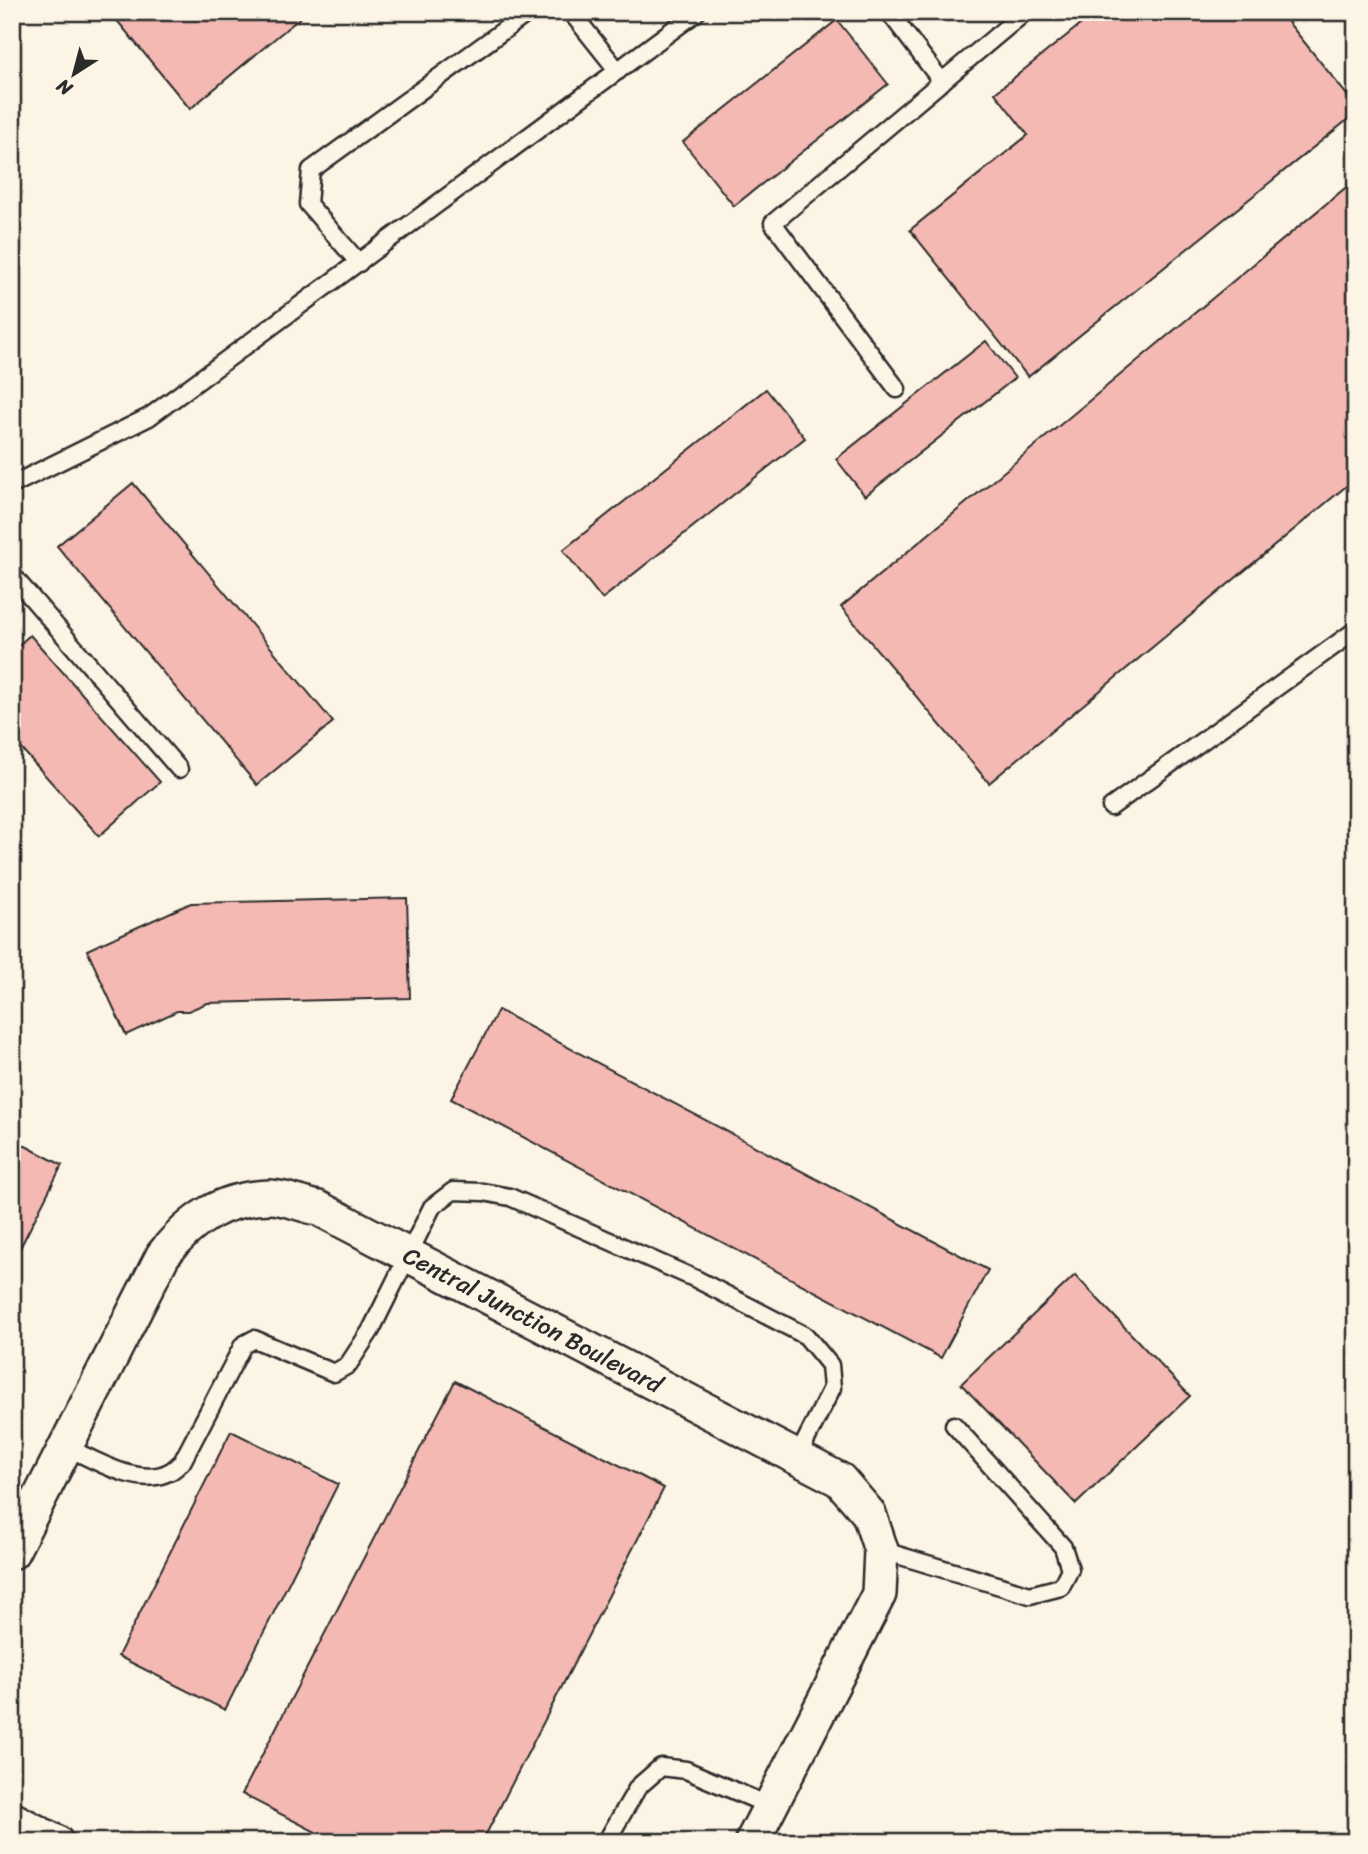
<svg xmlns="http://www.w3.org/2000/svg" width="1368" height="1854" viewBox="0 0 1368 1854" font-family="Sriracha,sans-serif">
<rect width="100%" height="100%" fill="#fcf5e5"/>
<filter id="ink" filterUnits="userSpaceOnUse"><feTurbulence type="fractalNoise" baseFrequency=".0143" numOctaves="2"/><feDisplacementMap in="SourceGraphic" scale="14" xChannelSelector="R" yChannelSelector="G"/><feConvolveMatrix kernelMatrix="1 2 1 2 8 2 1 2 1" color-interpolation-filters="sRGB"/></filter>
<g filter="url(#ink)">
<!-- building -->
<g fill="#f5b9b4" stroke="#2b2b2b" stroke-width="2">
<path d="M110 12H307L190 109Z"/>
<path d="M1096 12H1280L1356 106V113L1028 377 910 230 1028 135 995 93Z"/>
<path d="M837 20 888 84 734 206 683 142Z"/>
<path d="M1356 179V478L989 783 841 607Z"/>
<path d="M986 341 1015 378 865 496 836 459Z"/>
<path d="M766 389 805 438 602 599 563 550Z"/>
<path d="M133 483 333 722 257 785 57 546Z"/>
<path d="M30 635 160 782 99 836 12 738V651Z"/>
<path d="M407 898 410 998 207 1003 188 1011H177L126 1035 87 950 191 903Z"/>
<path d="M498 1010 988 1270 941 1358 451 1099Z"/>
<path d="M12 1139 62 1165 12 1264Z"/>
<path d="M1075 1275 1190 1396 1076 1504 961 1384Z"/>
<path d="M455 1381 664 1488 482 1842H335L242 1794Z"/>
<path d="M231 1431 338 1484 225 1710 118 1656Z"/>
</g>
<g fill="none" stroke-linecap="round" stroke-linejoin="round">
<!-- lane casing -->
<g stroke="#2b2b2b" stroke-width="21">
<g id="lane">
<path d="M571 12 618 71"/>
<path d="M889 12 942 82"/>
<path d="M359 263 308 204 311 170 529 12"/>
<path d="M897 389 773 223 1025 12"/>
<path d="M12 485 149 417 697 12"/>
<path d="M12 575 179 769"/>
<path d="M1111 807 1356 630"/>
<path d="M66 1447C94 1459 138 1488 169 1472 174 1470 178 1465 182 1462L243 1345 254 1339 334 1373 348 1365 371 1330 432 1207 453 1191 483 1192 510 1197 696 1279 806 1336 830 1365 832 1388 797 1458"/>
<path d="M881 1550 1030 1595 1061 1587 1070 1569 1063 1547 954 1425"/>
<path d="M606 1842 638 1787 661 1767 686 1770 770 1806"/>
</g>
</g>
<!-- street casing -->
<g stroke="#2b2b2b" stroke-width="38">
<g id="street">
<path id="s1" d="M12 1552 163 1255C192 1219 222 1198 270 1197 285 1197 303 1205 318 1208L840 1480 869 1514 881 1550 879 1594 752 1842"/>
<path d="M12 1819 56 1842"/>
</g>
</g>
<!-- lane -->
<use href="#lane" stroke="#fcf5e5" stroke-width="16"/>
<!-- street -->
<use href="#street" stroke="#fcf5e5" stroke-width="33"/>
</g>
</g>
<g text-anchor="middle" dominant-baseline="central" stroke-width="5" stroke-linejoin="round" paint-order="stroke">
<!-- street labels -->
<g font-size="24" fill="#2b2b2b" stroke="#fcf5e5">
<text stroke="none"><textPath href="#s1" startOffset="751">Central Junction Boulevard</textPath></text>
</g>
</g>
<!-- margin -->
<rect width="1368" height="1854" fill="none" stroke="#fcf5e5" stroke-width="42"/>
<rect x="21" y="21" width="1326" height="1812" fill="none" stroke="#2b2b2b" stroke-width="2.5" filter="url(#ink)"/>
<!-- north arrow -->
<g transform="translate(74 74) rotate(216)" stroke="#fcf5e5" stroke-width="5" paint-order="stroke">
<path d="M0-5L12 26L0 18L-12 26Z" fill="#2b2b2b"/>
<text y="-10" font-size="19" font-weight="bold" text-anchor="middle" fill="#2b2b2b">N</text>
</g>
</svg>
